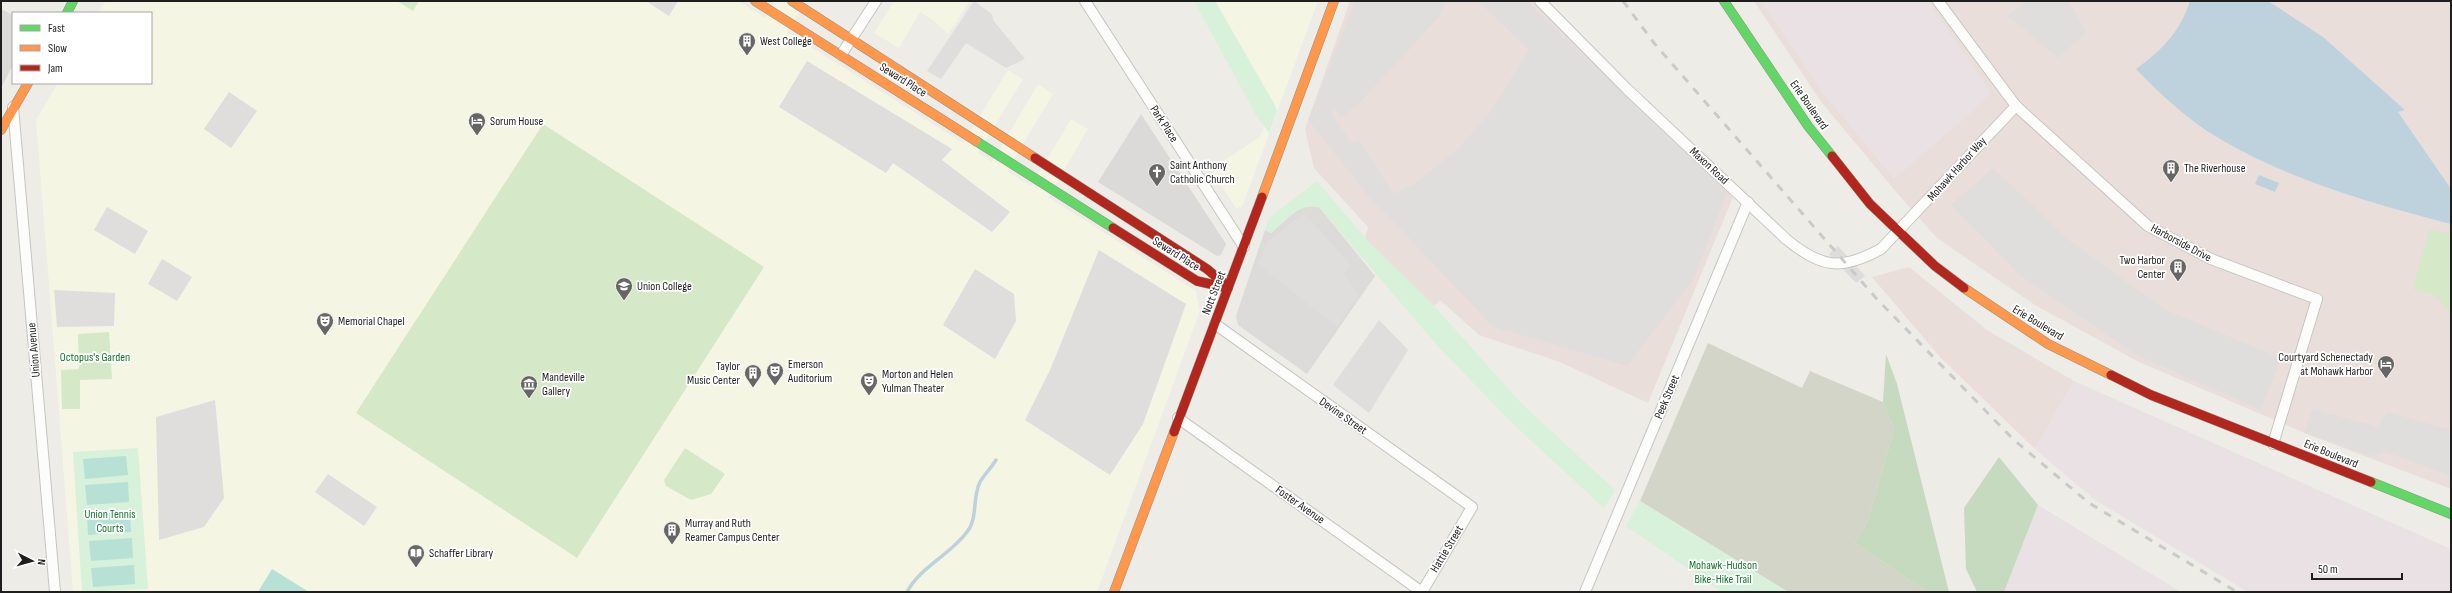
<svg xmlns="http://www.w3.org/2000/svg" width="2452" height="593" viewBox="0 0 2452 593" font-family="'Sofia Sans Condensed',sans-serif">
<rect width="100%" height="100%" fill="#edece7"/>
<!-- residential -->
<path fill="#dcdbd9" d="M1308 205 1319 207 1375 276 1307 374 1238 325 1236 316 1265 230 1271 233 1296 211Z"/>
<!-- commercial -->
<g fill="#eadeda">
<path d="M1350 1H1532L1733 197 1648 403 1560 362 1479 335 1440 300 1434 306 1365 238 1368 227 1314 168 1305 129Z"/>
<path d="M1754 1H2451V489L2312 436 2139 362 2035 305 1960 254 1936 237 1897 193 1822 103Z"/>
<path d="M1909 267 1987 330 2074 381 2035 449 1940 357 1872 277Z"/>
</g>
<!-- industrial -->
<g fill="#eae1e4">
<path d="M1761 1H1928L1989 89 1990 96 1894 179 1823 93Z"/>
<path d="M2074 381 2451 549V592H2248L2095 500 2035 449Z"/>
<path d="M2038 505 2181 592H2004Z"/>
</g>
<!-- education -->
<g fill="#f4f5e3">
<path d="M105 1H738L765 18 776 1H806L787 32 963 143 1008 70 1023 79 978 153 992 162 1038 84 1053 94 1007 171 1031 186 1071 119 1088 129 1048 197 1196 291 1200 311 1097 592H73L36 120 58 83H151V13H98Z"/>
<path d="M894 1H970L948 34 933 20 920 12 899 48 874 33Z"/>
<path d="M1215 1H1318L1242 207 1236 208 1211 169 1260 137 1273 102Z"/>
</g>
<!-- religious -->
<g fill="#dbdad8">
<path d="M1 9 13 15V65L1 88Z"/>
<path d="M1141 114 1226 244 1221 255 1217 256 1098 182Z"/>
</g>
<!-- construction -->
<path fill="#d4d5c9" d="M1708 343 1802 388 1810 371 1883 402 1894 429 1868 520 1855 543 1927 592H1788L1640 501Z"/>
<!-- grass -->
<g fill="#d5e8c8">
<path d="M397 1H419L413 11Z"/>
<path d="M543 124 764 267 577 558 356 413Z"/>
<path d="M2429 230 2451 234V313L2435 295 2413 289Z"/>
<path d="M109 332 112 379 80 380V409H62L61 370 79 369 78 334Z"/>
<path d="M685 448 725 474 711 494 691 500 666 486 664 480Z"/>
</g>
<!-- forest -->
<g fill="#c5dabe">
<path d="M1886 354 1897 384 1949 592H1927L1855 543 1868 520 1894 429 1883 402Z"/>
<path d="M1999 457 2038 505 2004 592H1977L1966 569 1964 508Z"/>
</g>
<!-- park -->
<g fill="#d7f1da">
<path d="M1194 1H1215L1273 102 1277 111 1269 133 1256 115Z"/>
<path d="M1317 181 1365 238 1434 306 1521 403 1615 490 1604 508 1510 421 1436 344 1319 207C1298 203 1286 220 1271 233L1265 230 1269 218Z"/>
<path d="M138 448 148 589 82 592 73 452Z"/>
<path d="M1640 501 1788 592H1722L1626 526Z"/>
</g>
<!-- pitch -->
<g fill="#b6e1d4">
<path d="M126 456 128 475 85 479 83 459Z"/>
<path d="M128 482 129 502 87 505 85 485Z"/>
<path d="M130 511 131 532 88 535 87 514Z"/>
<path d="M132 538 133 558 91 561 89 541Z"/>
<path d="M134 565 135 584 93 587 91 568Z"/>
<path d="M272 569 309 592H258Z"/>
</g>
<!-- parking -->
<g fill="#dfdedc">
<path d="M646 1H678L669 16Z"/>
<path d="M974 1 992 14 993 20 1025 59 1006 68 966 43 941 79 927 71Z"/>
<path d="M1355 1H1446L1440 16 1355 108 1340 117 1335 108 1331 112 1351 143 1359 140 1394 194 1415 183 1457 150 1488 115 1529 50 1478 1H1527L1727 193 1693 280 1627 366 1493 327 1367 194 1308 120Z"/>
<path d="M2025 1H2069L2086 33 2058 58 2008 16Z"/>
<path d="M807 61 952 149 942 160 1010 212 992 232 893 163 886 173 779 107Z"/>
<path d="M229 92 257 111 231 148 204 129Z"/>
<path d="M1993 168 2069 240 2166 310 2281 358 2261 410 2138 356 2021 276 1951 205Z"/>
<path d="M107 207 148 231 135 254 94 230Z"/>
<path d="M1304 213 1351 265 1344 275 1359 295 1337 327 1258 264 1266 243Z"/>
<path d="M1099 250 1186 304 1143 424 1110 475 1025 420 1050 370Z"/>
<path d="M162 259 192 277 177 301 148 284Z"/>
<path d="M975 269 1014 294 1016 321 995 359 943 325Z"/>
<path d="M54 290 115 293 114 326 57 327Z"/>
<path d="M1379 320 1408 350 1369 413 1333 385Z"/>
<path d="M215 400 224 498 204 527 159 540 156 417Z"/>
<path d="M2312 409 2379 427 2382 418 2388 412 2451 430V476L2386 452 2371 456 2304 433Z"/>
<path d="M328 474 377 507 364 526 315 492Z"/>
</g>
<!-- water -->
<g fill="#bdd2dd">
<path d="M2190 1H2268L2323 37 2405 110 2398 112 2451 189V224C2371 203 2292 181 2220 139 2189 121 2161 95 2136 69 2161 51 2180 32 2190 1Z"/>
<path d="M2259 175 2279 183 2275 192 2255 184Z"/>
</g>
<!-- pier -->
<path fill="#dddcda" d="M1838 246 1865 276 1856 283 1829 254Z"/>
<g fill="none" stroke-linecap="round" stroke-linejoin="round">
<!-- stream -->
<path stroke="#bdd2dd" stroke-width="3.5" d="M907 592C920 567 950 555 967 532 978 519 972 498 980 482 984 475 991 468 996 460"/>
<!-- street casing -->
<g stroke="#c5c5c3" stroke-width="12">
<g id="street">
<path d="M1085 1 1244 247"/>
<path d="M1540 1 1627 89 1786 239C1821 268 1841 271 1881 249L2016 106"/>
<path d="M1938 1 2016 106 2148 226 2211 259 2317 299 2273 444"/>
<path d="M841 55 876 1"/>
<path d="M13 107 55 592"/>
<path d="M1215 324 1472 507 1422 592"/>
<path d="M1178 418 1422 592"/>
<path d="M1585 592 1748 202"/>
</g>
</g>
<!-- fast casing -->
<g stroke="#919581" stroke-width="10">
<g id="fast">
<path d="M1724 1 1808 126 1832 156"/>
<path d="M67 13 73 1"/>
<path d="M976 141 1113 228"/>
<path d="M2371 482 2451 514"/>
</g>
</g>
<!-- slow casing -->
<g stroke="#919581" stroke-width="10">
<g id="slow">
<path d="M755 1 976 141"/>
<path d="M792 1 1035 158"/>
<path d="M1 130 28 83"/>
<path d="M1262 197 1334 1"/>
<path d="M1964 288 2048 344 2111 375"/>
<path d="M1114 592 1174 432"/>
</g>
</g>
<!-- jam casing -->
<g stroke="#919581" stroke-width="10">
<g id="jam">
<path d="M1832 156 1870 204 1935 266 1964 288"/>
<path d="M1035 158 1207 269 1227 286"/>
<path d="M1113 228 1197 281 1228 288"/>
<path d="M2111 375 2151 395 2371 482"/>
<path d="M1174 432 1262 197"/>
</g>
</g>
<!-- street -->
<use href="#street" stroke="#fcfcfb" stroke-width="10"/>
<!-- fast -->
<use href="#fast" stroke="#63d668" stroke-width="9"/>
<!-- slow -->
<use href="#slow" stroke="#ff974d" stroke-width="9"/>
<!-- jam -->
<use href="#jam" stroke="#b3261e" stroke-width="9"/>
<!-- rail -->
<path stroke="#cacac9" stroke-width="3" stroke-dasharray="8 8" stroke-linecap="butt" d="M1623 1 1654 43 1875 297 2014 440 2089 503 2237 592"/>
</g>
<!-- icons -->
<defs>
<g id="building-pin" transform="scale(0.9)"><path d="M0 17L-7.5 6A9.5 9.5 0 1 1 7.5 6Z" fill="#666664" stroke="#fff"/><path d="M-4-6H4V6H1V3H-1V6H-4ZM-2.5-4.3h1.7v1.8h-1.7ZM.8-4.3h1.7v1.8H.8ZM-2.5-1h1.7V.8h-1.7ZM.8-1h1.7V.8H.8Z" fill="#fff"/></g>
<g id="hotel-pin" transform="scale(0.9)"><path d="M0 17L-7.5 6A9.5 9.5 0 1 1 7.5 6Z" fill="#666664" stroke="#fff"/><path d="M-6-4.5h1.5V1H6V5H4.5V3h-9V5H-6ZM-4 0a1.8 1.8 0 1 1 3.6 0ZM.5 0V-2.5h3Q6-2.5 6 0Z" fill="#fff"/></g>
<g id="church-pin" transform="scale(0.9)"><path d="M0 17L-7.5 6A9.5 9.5 0 1 1 7.5 6Z" fill="#666664" stroke="#fff"/><path d="M-1.2-6h2.4v3.5h3.3v2.4h-3.3V6h-2.4V-.1h-3.3v-2.4h3.3Z" fill="#fff"/></g>
<g id="university-pin" transform="scale(0.9)"><path d="M0 17L-7.5 6A9.5 9.5 0 1 1 7.5 6Z" fill="#666664" stroke="#fff"/><path d="M0-5L7-2L0 1L-7-2ZM-4 1L0 2.5L4 1V4Q0 6-4 4Z" fill="#fff"/></g>
<g id="theatre-pin" transform="scale(0.9)"><path d="M0 17L-7.5 6A9.5 9.5 0 1 1 7.5 6Z" fill="#666664" stroke="#fff"/><path d="M-5-5.5Q0-4 5-5.5V0Q5 5 0 6Q-5 5-5 0ZM-3.3-2.5H-1v1.5H-3.3ZM1-2.5H3.3v1.5H1ZM-2.8 1Q0 5.5 2.8 1Z" fill="#fff"/></g>
<g id="museum-pin" transform="scale(0.9)"><path d="M0 17L-7.5 6A9.5 9.5 0 1 1 7.5 6Z" fill="#666664" stroke="#fff"/><path d="M0-6L6-3V-2H-6V-3ZM-5-1h2V3h-2ZM-1-1h2V3h-2ZM3-1h2V3H3ZM-6 4H6V6H-6Z" fill="#fff"/></g>
<g id="library-pin" transform="scale(0.9)"><path d="M0 17L-7.5 6A9.5 9.5 0 1 1 7.5 6Z" fill="#666664" stroke="#fff"/><path d="M-6-4Q-3-5.5-.7-3.5V5Q-3 3-6 4ZM6-4Q3-5.5 .7-3.5V5Q3 3 6 4Z" fill="#fff"/></g>
</defs>
<g fill-rule="evenodd">
<use href="#building-pin" x="747" y="41"/>
<use href="#hotel-pin" x="477" y="121"/>
<use href="#building-pin" x="2171" y="168"/>
<use href="#church-pin" x="1157" y="172"/>
<use href="#building-pin" x="2178" y="267"/>
<use href="#university-pin" x="624" y="286"/>
<use href="#theatre-pin" x="325" y="321"/>
<use href="#hotel-pin" x="2386" y="364"/>
<use href="#theatre-pin" x="775" y="371"/>
<use href="#building-pin" x="753" y="373"/>
<use href="#theatre-pin" x="869" y="381"/>
<use href="#museum-pin" x="529" y="384"/>
<use href="#building-pin" x="672" y="530"/>
<use href="#library-pin" x="416" y="553"/>
</g>
<g text-anchor="middle" dominant-baseline="central" stroke-width="3.5" stroke-linejoin="round" paint-order="stroke">
<!-- poi labels -->
<g font-size="12" fill="#1e1e1e" stroke="#fff" text-anchor="start">
<text x="760" y="41">West College</text>
<text x="490" y="121">Sorum House</text>
<text x="1170" y="165">Saint Anthony<tspan x="1170" dy="14">Catholic Church</tspan></text>
<text x="2184" y="168">The Riverhouse</text>
<text x="2165" y="260" text-anchor="end">Two Harbor<tspan x="2165" dy="14">Center</tspan></text>
<text x="637" y="286">Union College</text>
<text x="338" y="321">Memorial Chapel</text>
<text x="2373" y="357" text-anchor="end">Courtyard Schenectady<tspan x="2373" dy="14">at Mohawk Harbor</tspan></text>
<text x="788" y="364">Emerson<tspan x="788" dy="14">Auditorium</tspan></text>
<text x="740" y="366" text-anchor="end">Taylor<tspan x="740" dy="14">Music Center</tspan></text>
<text x="882" y="374">Morton and Helen<tspan x="882" dy="14">Yulman Theater</tspan></text>
<text x="542" y="377">Mandeville<tspan x="542" dy="14">Gallery</tspan></text>
<text x="685" y="523">Murray and Ruth<tspan x="685" dy="14">Reamer Campus Center</tspan></text>
<text x="429" y="553">Schaffer Library</text>
</g>
<!-- street labels -->
<g font-size="12" fill="#1e1e1e" stroke="#fff">
<text transform="translate(903 80) rotate(32)">Seward Place</text>
<text transform="translate(1809 105) rotate(55)">Erie Boulevard</text>
<text transform="translate(1164 124) rotate(57)">Park Place</text>
<text transform="translate(1709 166) rotate(43)">Maxon Road</text>
<text transform="translate(1957 169) rotate(-48)">Mohawk Harbor Way</text>
<text transform="translate(2181 243) rotate(28)">Harborside Drive</text>
<text transform="translate(1176 254) rotate(32)">Seward Place</text>
<text transform="translate(1214 293) rotate(-69)">Nott Street</text>
<text transform="translate(2038 323) rotate(31)">Erie Boulevard</text>
<text transform="translate(34 350) rotate(-95)">Union Avenue</text>
<text transform="translate(1667 397) rotate(-67)">Peek Street</text>
<text transform="translate(1343 416) rotate(35)">Devine Street</text>
<text transform="translate(2331 454) rotate(22)">Erie Boulevard</text>
<text transform="translate(1300 505) rotate(35)">Foster Avenue</text>
<text transform="translate(1447 549) rotate(-59)">Hattie Street</text>
</g>
<!-- park labels -->
<g font-size="12" fill="#13762a" stroke="#fff">
<text x="95" y="357">Octopus's Garden</text>
<text x="110" y="514">Union Tennis<tspan x="110" dy="14">Courts</tspan></text>
<text x="1723" y="565">Mohawk-Hudson<tspan x="1723" dy="14">Bike-Hike Trail</tspan></text>
</g>
</g>
<!-- border -->
<rect width="2452" height="593" fill="none" stroke="#1e1e1e" stroke-width="4"/>
<!-- legend -->
<rect x="12" y="12" width="140" height="72" fill="#ffffff" stroke="#a5a5a5"/>
<rect x="20" y="25" width="20" height="6" fill="#63d668" stroke="#a5a5a5"/>
<text x="48" y="32" font-size="12" fill="#1e1e1e">Fast</text>
<rect x="20" y="45" width="20" height="6" fill="#ff974d" stroke="#a5a5a5"/>
<text x="48" y="52" font-size="12" fill="#1e1e1e">Slow</text>
<rect x="20" y="65" width="20" height="6" fill="#b3261e" stroke="#a5a5a5"/>
<text x="48" y="72" font-size="12" fill="#1e1e1e">Jam</text>
<!-- north arrow -->
<g transform="translate(32 561) rotate(96)" stroke="#ffffff" stroke-width="3" paint-order="stroke">
<path d="M0-3L7 15L0 10L-7 15Z" fill="#1e1e1e"/>
<text y="-6" font-size="11" font-weight="bold" text-anchor="middle" fill="#1e1e1e">N</text>
</g>
<!-- scale -->
<path d="M2312 573v6h90v-6" fill="none" stroke="#1e1e1e" stroke-width="2"/>
<text x="2318" y="573" font-size="12" fill="#1e1e1e" stroke="#ffffff" stroke-width="3" paint-order="stroke">50 m</text>
</svg>
